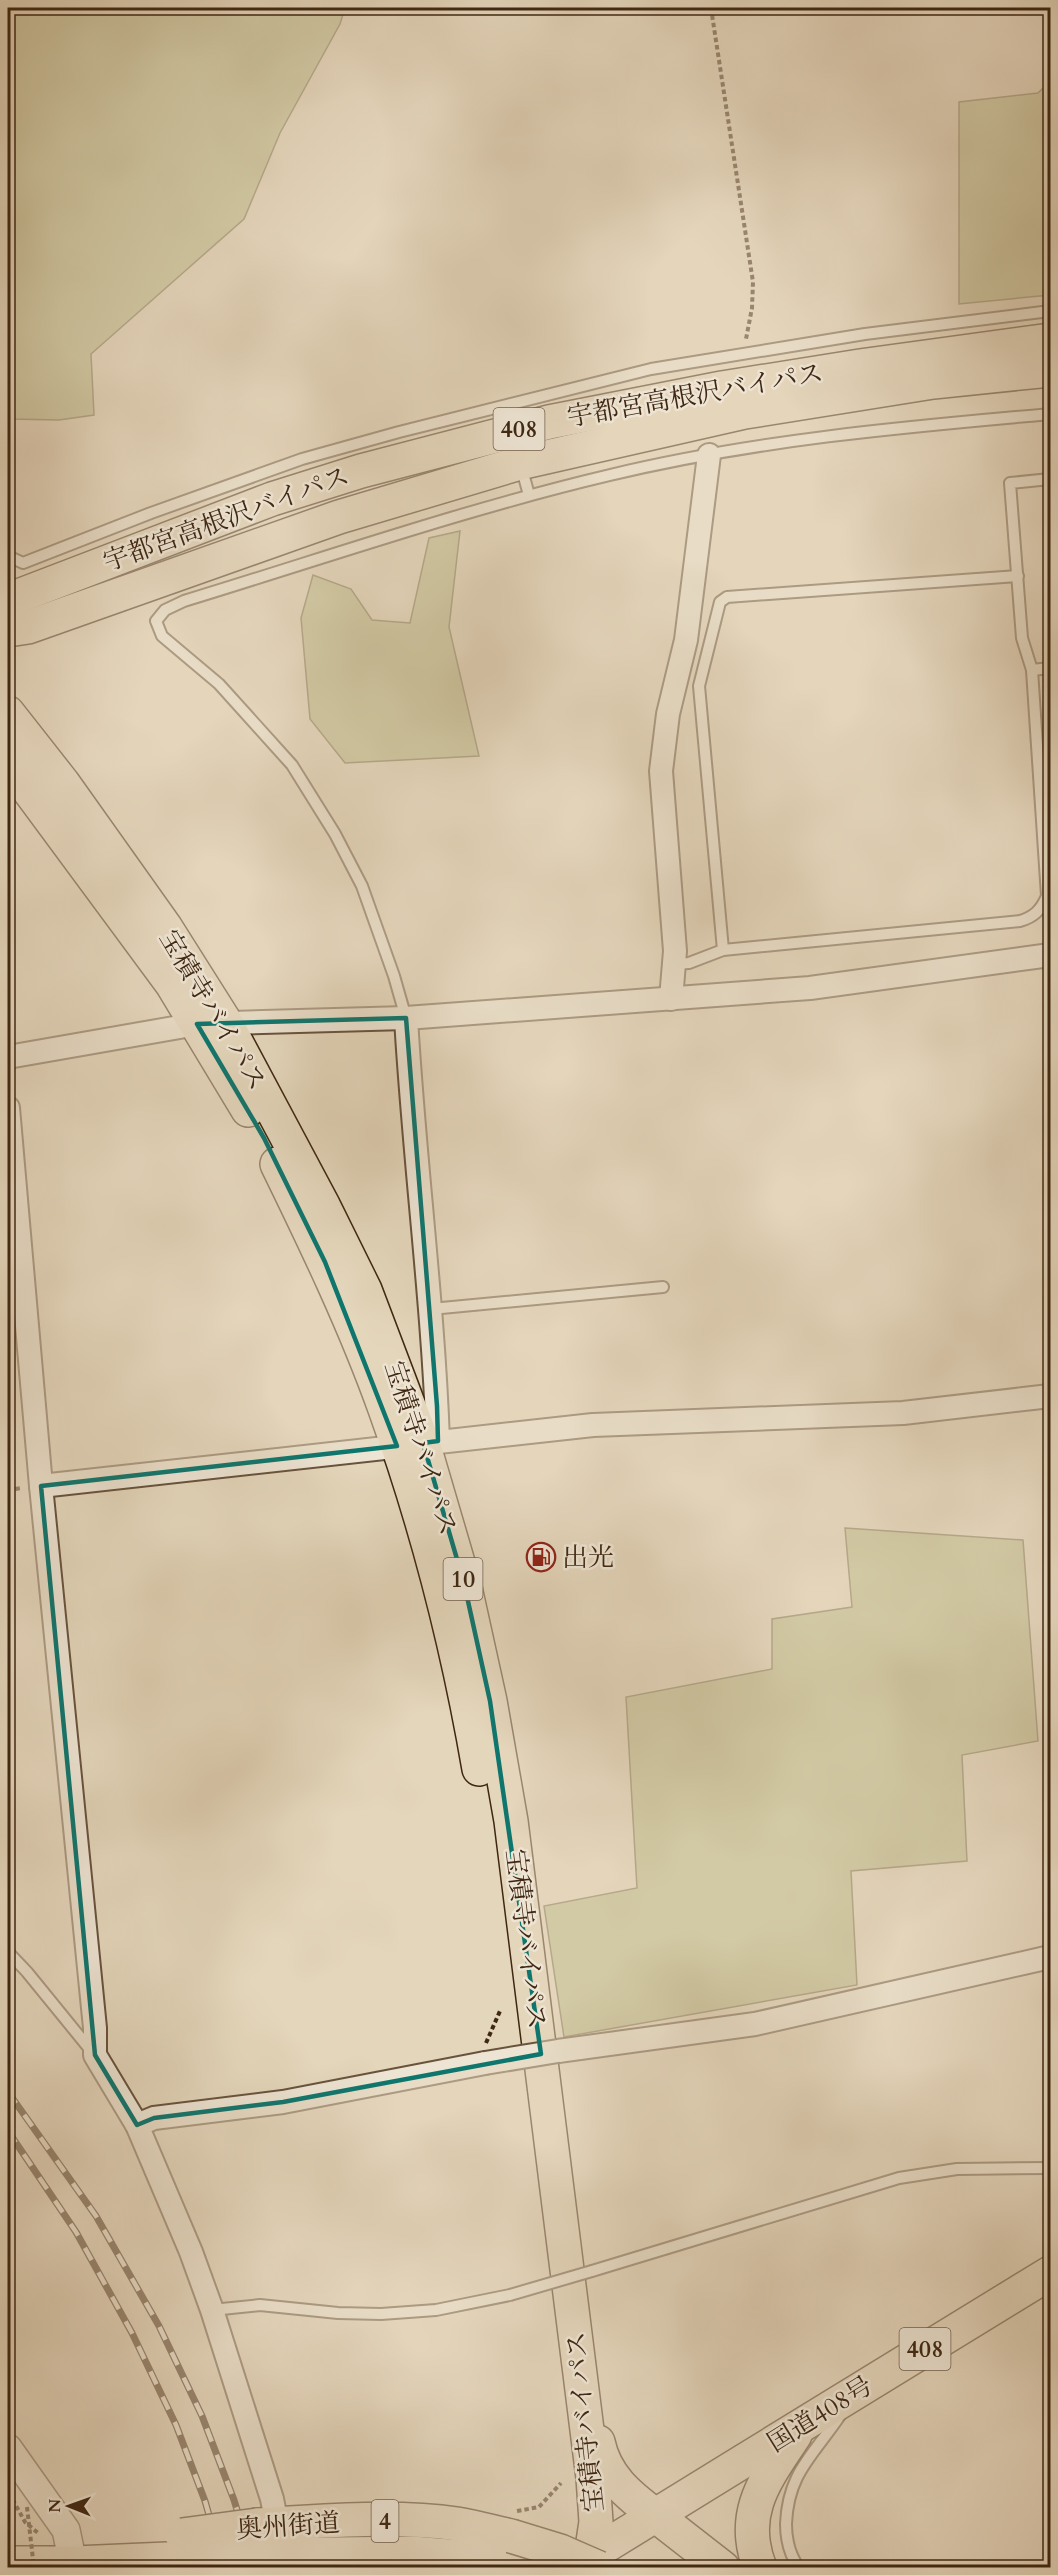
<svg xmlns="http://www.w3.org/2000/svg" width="1058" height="2575" viewBox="0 0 1058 2575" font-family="Cardo,'Noto Serif JP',serif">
<rect width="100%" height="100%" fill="#e4d6bb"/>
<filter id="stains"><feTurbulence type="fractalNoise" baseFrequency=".00333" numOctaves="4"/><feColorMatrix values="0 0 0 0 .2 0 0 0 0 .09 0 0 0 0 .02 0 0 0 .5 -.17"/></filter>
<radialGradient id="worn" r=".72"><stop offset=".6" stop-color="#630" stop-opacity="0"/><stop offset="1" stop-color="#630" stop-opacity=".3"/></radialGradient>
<!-- green -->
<g fill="#bcbc8b" stroke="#7e724f" stroke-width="1.5">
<path d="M8 8H345L340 24 280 133 244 219 91 354 94 415 59 420 8 419Z"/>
<path d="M1050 81V295L959 304V102L1038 93Z"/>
<path d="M460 531 449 627 479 756 345 763 310 719 301 618 313 575 351 589 372 620 410 623 429 538Z"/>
<path d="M845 1528 1023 1540 1038 1741 962 1755 967 1861 851 1871 857 1985 564 2037 544 1906 637 1888 626 1697 772 1669V1619L852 1607Z"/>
</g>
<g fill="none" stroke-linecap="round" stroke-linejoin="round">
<!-- service casing -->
<g stroke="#68533d" stroke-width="14">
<g id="service">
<path d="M521 466 529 495"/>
<path d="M8 556 23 563 151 513 302 459 399 432 651 369 865 334 1050 311"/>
<path d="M1032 670 1050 668"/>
<path d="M723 950 699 686 720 602 727 597 1018 576"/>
<path d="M674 964 689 963 723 950 1020 921C1034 917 1041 910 1047 896L1032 670 1022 638 1010 483 1050 479"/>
<path d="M406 1018 394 976 362 886 335 834 292 765 219 684 162 636 156 621 165 610 184 601C325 558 466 509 610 475 755 440 903 427 1050 414"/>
<path d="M431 1309 663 1287"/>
<path d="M8 1952 27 1972 93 2053"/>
<path d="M592 2271 899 2178 957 2169 1050 2168"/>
<path d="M212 2310 260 2305 338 2313 381 2314 436 2310 510 2295"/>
<path d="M799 2568C789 2554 786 2540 786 2524 788 2472 814 2455 841 2414"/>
</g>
</g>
<!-- minor casing -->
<g stroke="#68533d" stroke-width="26">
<g id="minor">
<path d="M671 999 675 951 661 771 668 714 686 640 709 455"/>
<path d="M406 1018C414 1159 433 1300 438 1441"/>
<path d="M8 1057 197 1024 406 1018 810 988 1050 955"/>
<path d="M8 1108 41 1486 95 2028V2055L137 2125 191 2252 212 2310 272 2499 277 2524"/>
<path d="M41 1486 593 1425 903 1413 1050 1396"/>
<path d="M558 2051 755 2024 1050 1957"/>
<path d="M137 2125 154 2118 283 2102 485 2063"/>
</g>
</g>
<!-- tertiary casing -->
<g stroke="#68533d" stroke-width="30">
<path id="tertiary" d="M8 2448 66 2530 74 2568"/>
</g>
<!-- primary casing -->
<g stroke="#3f2713" stroke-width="36">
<g id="primary">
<path d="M8 713 63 783 166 928 226 1023 323 1205 365 1290 423 1443 464 1583 490 1701 511 1821 593 2478 596 2522 591 2555"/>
<path d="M8 762 172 984 248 1110"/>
<path d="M277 1164C316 1244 355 1325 385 1409 427 1526 458 1647 479 1769"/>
<path d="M598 2442C605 2476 628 2495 655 2515"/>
</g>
</g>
<!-- trunk casing -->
<g stroke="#3f2713" stroke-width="36">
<g id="trunk">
<path d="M8 600 272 499 361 471 549 422 722 388 860 366 1050 340"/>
<path d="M8 630 28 627 339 517 520 463 745 412 933 382 1050 370"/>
<path d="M655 2515 723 2568"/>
<path d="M257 2525C319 2521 396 2515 457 2524 475 2527 493 2532 511 2536"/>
<path d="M265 2555 412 2553 520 2562 583 2556"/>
<path d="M8 2563H75L190 2558"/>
<path d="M575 2568 591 2555C744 2461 897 2366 1050 2273"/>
<path d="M760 2568C738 2512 767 2478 795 2435"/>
</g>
</g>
<!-- path -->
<g stroke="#3f2713" stroke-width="4" stroke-dasharray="4.5 3" stroke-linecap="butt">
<path d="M711 8 753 282 752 308 746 339"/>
<path d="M8 1490 22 1488"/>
<path d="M486 2043 500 2011"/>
<path d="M9 2493 25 2522 38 2533"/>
<path d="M517 2511 539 2507 561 2483"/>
</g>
<!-- service -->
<use href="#service" stroke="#ede4d3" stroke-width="10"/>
<!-- minor -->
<use href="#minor" stroke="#ede4d3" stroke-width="22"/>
<!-- tertiary -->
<use href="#tertiary" stroke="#ede4d3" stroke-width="27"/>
<!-- primary -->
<use href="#primary" stroke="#e4d6bb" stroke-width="33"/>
<!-- trunk -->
<use href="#trunk" stroke="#e4d6bb" stroke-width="33"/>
<!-- rail casing -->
<g stroke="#3f2713" stroke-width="7">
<g id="rail">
<path d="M8 2092 96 2216 159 2326 202 2416 234 2500 255 2568"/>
<path d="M8 2131 76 2232 132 2333 176 2425 205 2501 224 2568"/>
</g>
</g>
<!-- rail -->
<use href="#rail" stroke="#ede4d3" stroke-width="4.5" stroke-dasharray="14" stroke-linecap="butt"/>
<!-- service-bridge casing -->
<g stroke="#68533d" stroke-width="14" stroke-linecap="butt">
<path id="service-bridge" d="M510 2295 592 2271"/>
</g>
<!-- minor-bridge casing -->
<g stroke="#68533d" stroke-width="26" stroke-linecap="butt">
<path id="minor-bridge" d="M485 2063 558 2051"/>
</g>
<!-- trunk-bridge casing -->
<g stroke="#3f2713" stroke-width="36" stroke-linecap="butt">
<g id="trunk-bridge">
<path d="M182 2535 257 2525"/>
<path d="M511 2536 560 2551 599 2568"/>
<path d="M190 2558 265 2555"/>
</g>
</g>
<!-- path-bridge -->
<path stroke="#3f2713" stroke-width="4" stroke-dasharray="4.5 3" stroke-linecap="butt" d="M27 2507 34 2568"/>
<!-- service-bridge -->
<use href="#service-bridge" stroke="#ede4d3" stroke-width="10"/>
<!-- minor-bridge -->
<use href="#minor-bridge" stroke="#ede4d3" stroke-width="22"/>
<!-- trunk-bridge -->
<use href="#trunk-bridge" stroke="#e4d6bb" stroke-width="33"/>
</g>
<!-- marked area -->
<path d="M0 0H1058V2575H0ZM406 1018 437 1406 438 1441 423 1443 464 1583 490 1701 541 2054 283 2102 154 2118 137 2125 95 2055 41 1486 397 1446 325 1262 264 1138 197 1024Z" fill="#e4d6bb" fill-opacity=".55" fill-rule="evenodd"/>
<path fill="none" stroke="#0f766e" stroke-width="4.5" stroke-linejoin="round" d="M406 1018 437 1406 438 1441 423 1443 464 1583 490 1701 541 2054 283 2102 154 2118 137 2125 95 2055 41 1486 397 1446 325 1262 264 1138 197 1024Z"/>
<!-- icons -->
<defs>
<g id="fuel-ring" transform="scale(1.5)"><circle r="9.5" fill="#ede4d3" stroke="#8f2418" stroke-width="1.5"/><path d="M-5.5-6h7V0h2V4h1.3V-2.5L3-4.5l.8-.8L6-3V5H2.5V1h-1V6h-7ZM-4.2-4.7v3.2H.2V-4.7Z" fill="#8f2418"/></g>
</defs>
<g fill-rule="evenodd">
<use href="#fuel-ring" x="541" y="1557"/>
</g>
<g text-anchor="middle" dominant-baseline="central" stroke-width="5" stroke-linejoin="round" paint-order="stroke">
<!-- shield labels -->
<g fill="#ede4d3" stroke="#73604d" stroke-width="1.5">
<rect x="493.5" y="408" width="51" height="42" rx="4.5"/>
<rect x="443.5" y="1558" width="39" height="42" rx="4.5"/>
<rect x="899.5" y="2328" width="51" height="42" rx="4.5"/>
<rect x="371.5" y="2500" width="27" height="42" rx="4.5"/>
</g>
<g font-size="24" font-weight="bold" fill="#3f2713">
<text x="519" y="429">408</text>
<text x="463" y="1579">10</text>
<text x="925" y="2349">408</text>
<text x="385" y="2521">4</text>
</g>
<!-- street labels -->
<g font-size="26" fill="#3f2713" stroke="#ede4d3">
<text transform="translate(695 395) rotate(-10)">宇都宮高根沢バイパス</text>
<text transform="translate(226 519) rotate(-20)">宇都宮高根沢バイパス</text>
<text transform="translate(213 1010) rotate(59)">宝積寺バイパス</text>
<text transform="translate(421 1448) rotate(72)">宝積寺バイパス</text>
<text transform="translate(526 1939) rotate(83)">宝積寺バイパス</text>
<text transform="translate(820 2414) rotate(-32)">国道408号</text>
<text transform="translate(585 2422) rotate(-96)">宝積寺バイパス</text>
<text transform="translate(288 2526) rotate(-4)">奥州街道</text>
</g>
<!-- poi labels -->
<g font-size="26" fill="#3f2713" stroke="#ede4d3" text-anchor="start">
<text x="562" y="1557">出光</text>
</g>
</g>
<!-- margin -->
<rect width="1058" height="2575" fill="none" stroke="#e4d6bb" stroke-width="30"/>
<rect x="9" y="9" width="1040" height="2557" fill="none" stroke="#3f2713" stroke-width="3"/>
<rect x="15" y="15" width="1028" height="2545" fill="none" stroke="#3f2713" stroke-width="1.5"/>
<!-- north arrow -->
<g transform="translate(69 2506) rotate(271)" stroke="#ede4d3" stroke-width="4.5" paint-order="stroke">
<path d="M0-4.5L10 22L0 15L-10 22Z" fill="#3f2713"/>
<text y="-9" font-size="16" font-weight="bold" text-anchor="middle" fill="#3f2713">N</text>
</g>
<rect width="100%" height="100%" filter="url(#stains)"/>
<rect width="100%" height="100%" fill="url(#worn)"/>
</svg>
